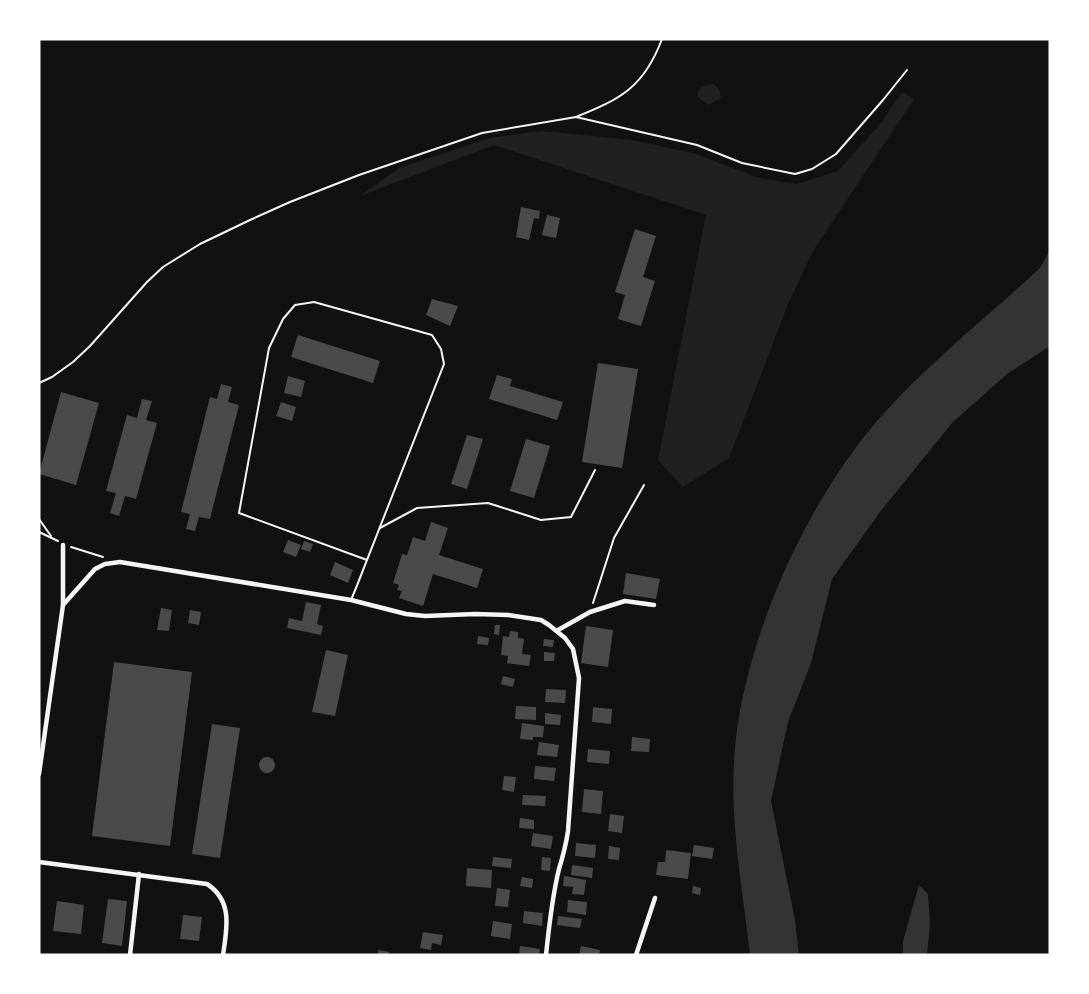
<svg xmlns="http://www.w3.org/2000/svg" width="1089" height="994" viewBox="0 0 1089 994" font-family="Barlow,sans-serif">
<rect width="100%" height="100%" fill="#111"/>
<!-- green -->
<g fill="#202020">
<path d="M714 84 719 90 721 98 708 105 698 97V90L705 85Z"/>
<path d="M902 92 914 99 813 251 788 304 729 458 683 487 658 460 706 215 494 145 360 196 399 168 490 138 542 131 631 140 693 153 762 179 797 184 838 171 882 122Z"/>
</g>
<!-- water -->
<g fill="#333">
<path d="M1050 250V346L1007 374 952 423 880 512 832 579 811 663 788 722 771 801 795 920 799 955H750C743 891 730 825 734 761 740 646 807 498 884 413 932 360 988 316 1040 268Z"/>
<path d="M919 885 928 894 930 924 927 955H903V941Z"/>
</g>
<!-- building -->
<g fill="#4a4a4a">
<path d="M521 207 540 211 539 219 534 218 529 240 516 237Z"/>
<path d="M547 215 560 218 556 238 542 235Z"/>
<path d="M635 229 656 236 643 277 655 281 641 326 618 319 625 295 615 292Z"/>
<path d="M432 299 458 306 450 326 426 315Z"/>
<path d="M298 335 380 361 373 383 291 357Z"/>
<path d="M598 363 638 369 622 468 582 462Z"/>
<path d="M497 375 512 379 510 386 563 402 557 420 489 399Z"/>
<path d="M288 376 305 381 301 397 284 393Z"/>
<path d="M221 384 232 387 228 402 239 405 210 519 199 517 195 531 186 529 190 514 181 512 210 397 217 399Z"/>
<path d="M61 392 99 403 76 485 39 474Z"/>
<path d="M142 399 152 401 146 420 157 423 136 499 125 496 119 516 110 513 116 493 106 491 127 415 137 418Z"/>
<path d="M281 402 296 407 292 421 276 416Z"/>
<path d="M467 435 483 439 467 489 451 484Z"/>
<path d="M526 439 550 446 534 498 510 491Z"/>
<path d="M431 522 448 528 439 555 483 569 477 588 433 574 423 606 399 598 402 591 397 590 399 585 393 583 402 554 407 555 413 537 425 541Z"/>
<path d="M288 540 301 545 296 557 283 552Z"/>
<path d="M304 541 313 544 310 552 301 549Z"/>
<path d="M335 562 353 570 348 583 330 575Z"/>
<path d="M626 573 660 579 656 599 623 594Z"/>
<path d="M306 602 321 605 317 624 323 626 321 635 287 628 289 618 302 621Z"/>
<path d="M161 608 172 610 169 631 157 630Z"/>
<path d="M190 610 201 612 199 625 188 623Z"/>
<path d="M495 625H500L499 635 494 634Z"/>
<path d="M586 626 613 630 608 667 581 663Z"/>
<path d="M510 631 518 632V638L524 639 522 654 531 655 529 666 507 663 508 656 501 655 503 636 509 637Z"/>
<path d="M478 636 489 638 488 645 477 644Z"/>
<path d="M544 639 554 640 553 647 543 646Z"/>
<path d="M326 650 348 655 335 716 312 712Z"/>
<path d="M544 652 555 653 554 661H544Z"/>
<path d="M114 662 192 672 170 846 92 836Z"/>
<path d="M503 676 515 679 513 687 501 684Z"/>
<path d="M546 689 566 690 565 703 545 702Z"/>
<path d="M516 706 536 707V720L515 719Z"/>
<path d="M593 707 612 709 611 724 592 722Z"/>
<path d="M545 713 561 715 560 725 545 724Z"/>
<path d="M522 723 544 726 543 737H533V740L520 739Z"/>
<path d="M212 724 240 728 220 858 192 854Z"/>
<path d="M632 737 650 739 649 752 631 751Z"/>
<path d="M539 742 559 745 557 757 537 755Z"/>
<path d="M588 749 610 751 609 764 587 762Z"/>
<circle cx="267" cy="765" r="8"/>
<path d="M535 766 556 768 554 781 534 779Z"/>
<path d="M504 776 516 777 514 792 502 790Z"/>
<path d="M584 789 603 791 601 814 582 812Z"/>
<path d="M523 795 546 796 545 806 522 805Z"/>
<path d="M610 814 624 816 622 833 608 831Z"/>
<path d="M520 818 534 820V829L519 828Z"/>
<path d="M533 833 553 836 551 849 531 846Z"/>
<path d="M576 843 596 845 595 858 575 856Z"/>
<path d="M694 845 714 848 712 859 692 856Z"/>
<path d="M609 846 620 848 619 860 608 859Z"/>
<path d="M666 850 691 853 688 879 656 875 658 862H665Z"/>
<path d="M493 857 512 859 511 868 492 866Z"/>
<path d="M542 857 551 858 550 871 541 870Z"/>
<path d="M572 865 593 868 592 878 571 875Z"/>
<path d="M467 868 492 870 491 888 466 886Z"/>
<path d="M564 876 586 880 584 895 572 894 573 887 563 886Z"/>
<path d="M522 877 533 879 532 888 520 886Z"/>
<path d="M693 886 701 888 700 895 692 893Z"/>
<path d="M497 888 510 890 508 907 495 906Z"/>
<path d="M108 899 127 901 122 946 102 943Z"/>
<path d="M568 900 587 902 586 915 567 912Z"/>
<path d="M57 901 84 905 81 934 53 931Z"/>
<path d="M524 911 543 913 542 926 523 923Z"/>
<path d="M183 915 202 917 199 941 180 939Z"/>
<path d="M558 916 582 919 580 928 557 925Z"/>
<path d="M493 921 512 924 510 939 491 936Z"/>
<path d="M423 932 443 935 441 945 432 943 431 950 420 948Z"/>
<path d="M520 946 540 949 539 955H519Z"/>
<path d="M581 946 600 950 599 955H579Z"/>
<path d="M378 950 389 952 388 955H378Z"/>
</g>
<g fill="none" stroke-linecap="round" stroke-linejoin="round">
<!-- path -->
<g stroke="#f5f5f5" stroke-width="2">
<path d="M576 117C621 99 644 87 662 39"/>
<path d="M39 383 52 377 73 362 90 346 147 282 163 267 200 244 250 220 290 202 359 175 482 133 576 117 697 145 742 163 795 174 812 169 836 154 883 100 907 70"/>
<path d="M39 519 51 536"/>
<path d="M39 532 58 541"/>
<path d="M71 547 103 557"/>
<path d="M593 603 614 538 644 485"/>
</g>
<!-- service -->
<g stroke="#f5f5f5" stroke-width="2">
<path d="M380 528 417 508 488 503 541 520 571 517 595 470"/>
<path d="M351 600 356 588 444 364 441 349 432 335 314 302 295 305 283 319 269 348 239 513 367 560"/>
</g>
<!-- minor -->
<g stroke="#f5f5f5" stroke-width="4.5">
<path d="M63 545V605"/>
<path d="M558 630 590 612 625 601 654 605"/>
<path d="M39 774 63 605 95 569 105 564 120 562 351 600 406 614 425 616 475 614 508 615 541 620 549 625 565 638 573 649 579 678 568 831C566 845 563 856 559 869 552 897 549 926 546 955"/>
<path d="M39 862 207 884C233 901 227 928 223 955"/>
<path d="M130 955 139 874"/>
<path d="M636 955 655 898"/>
</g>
</g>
<!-- border -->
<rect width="1089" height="994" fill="none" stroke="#ffffff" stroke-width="81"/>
</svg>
